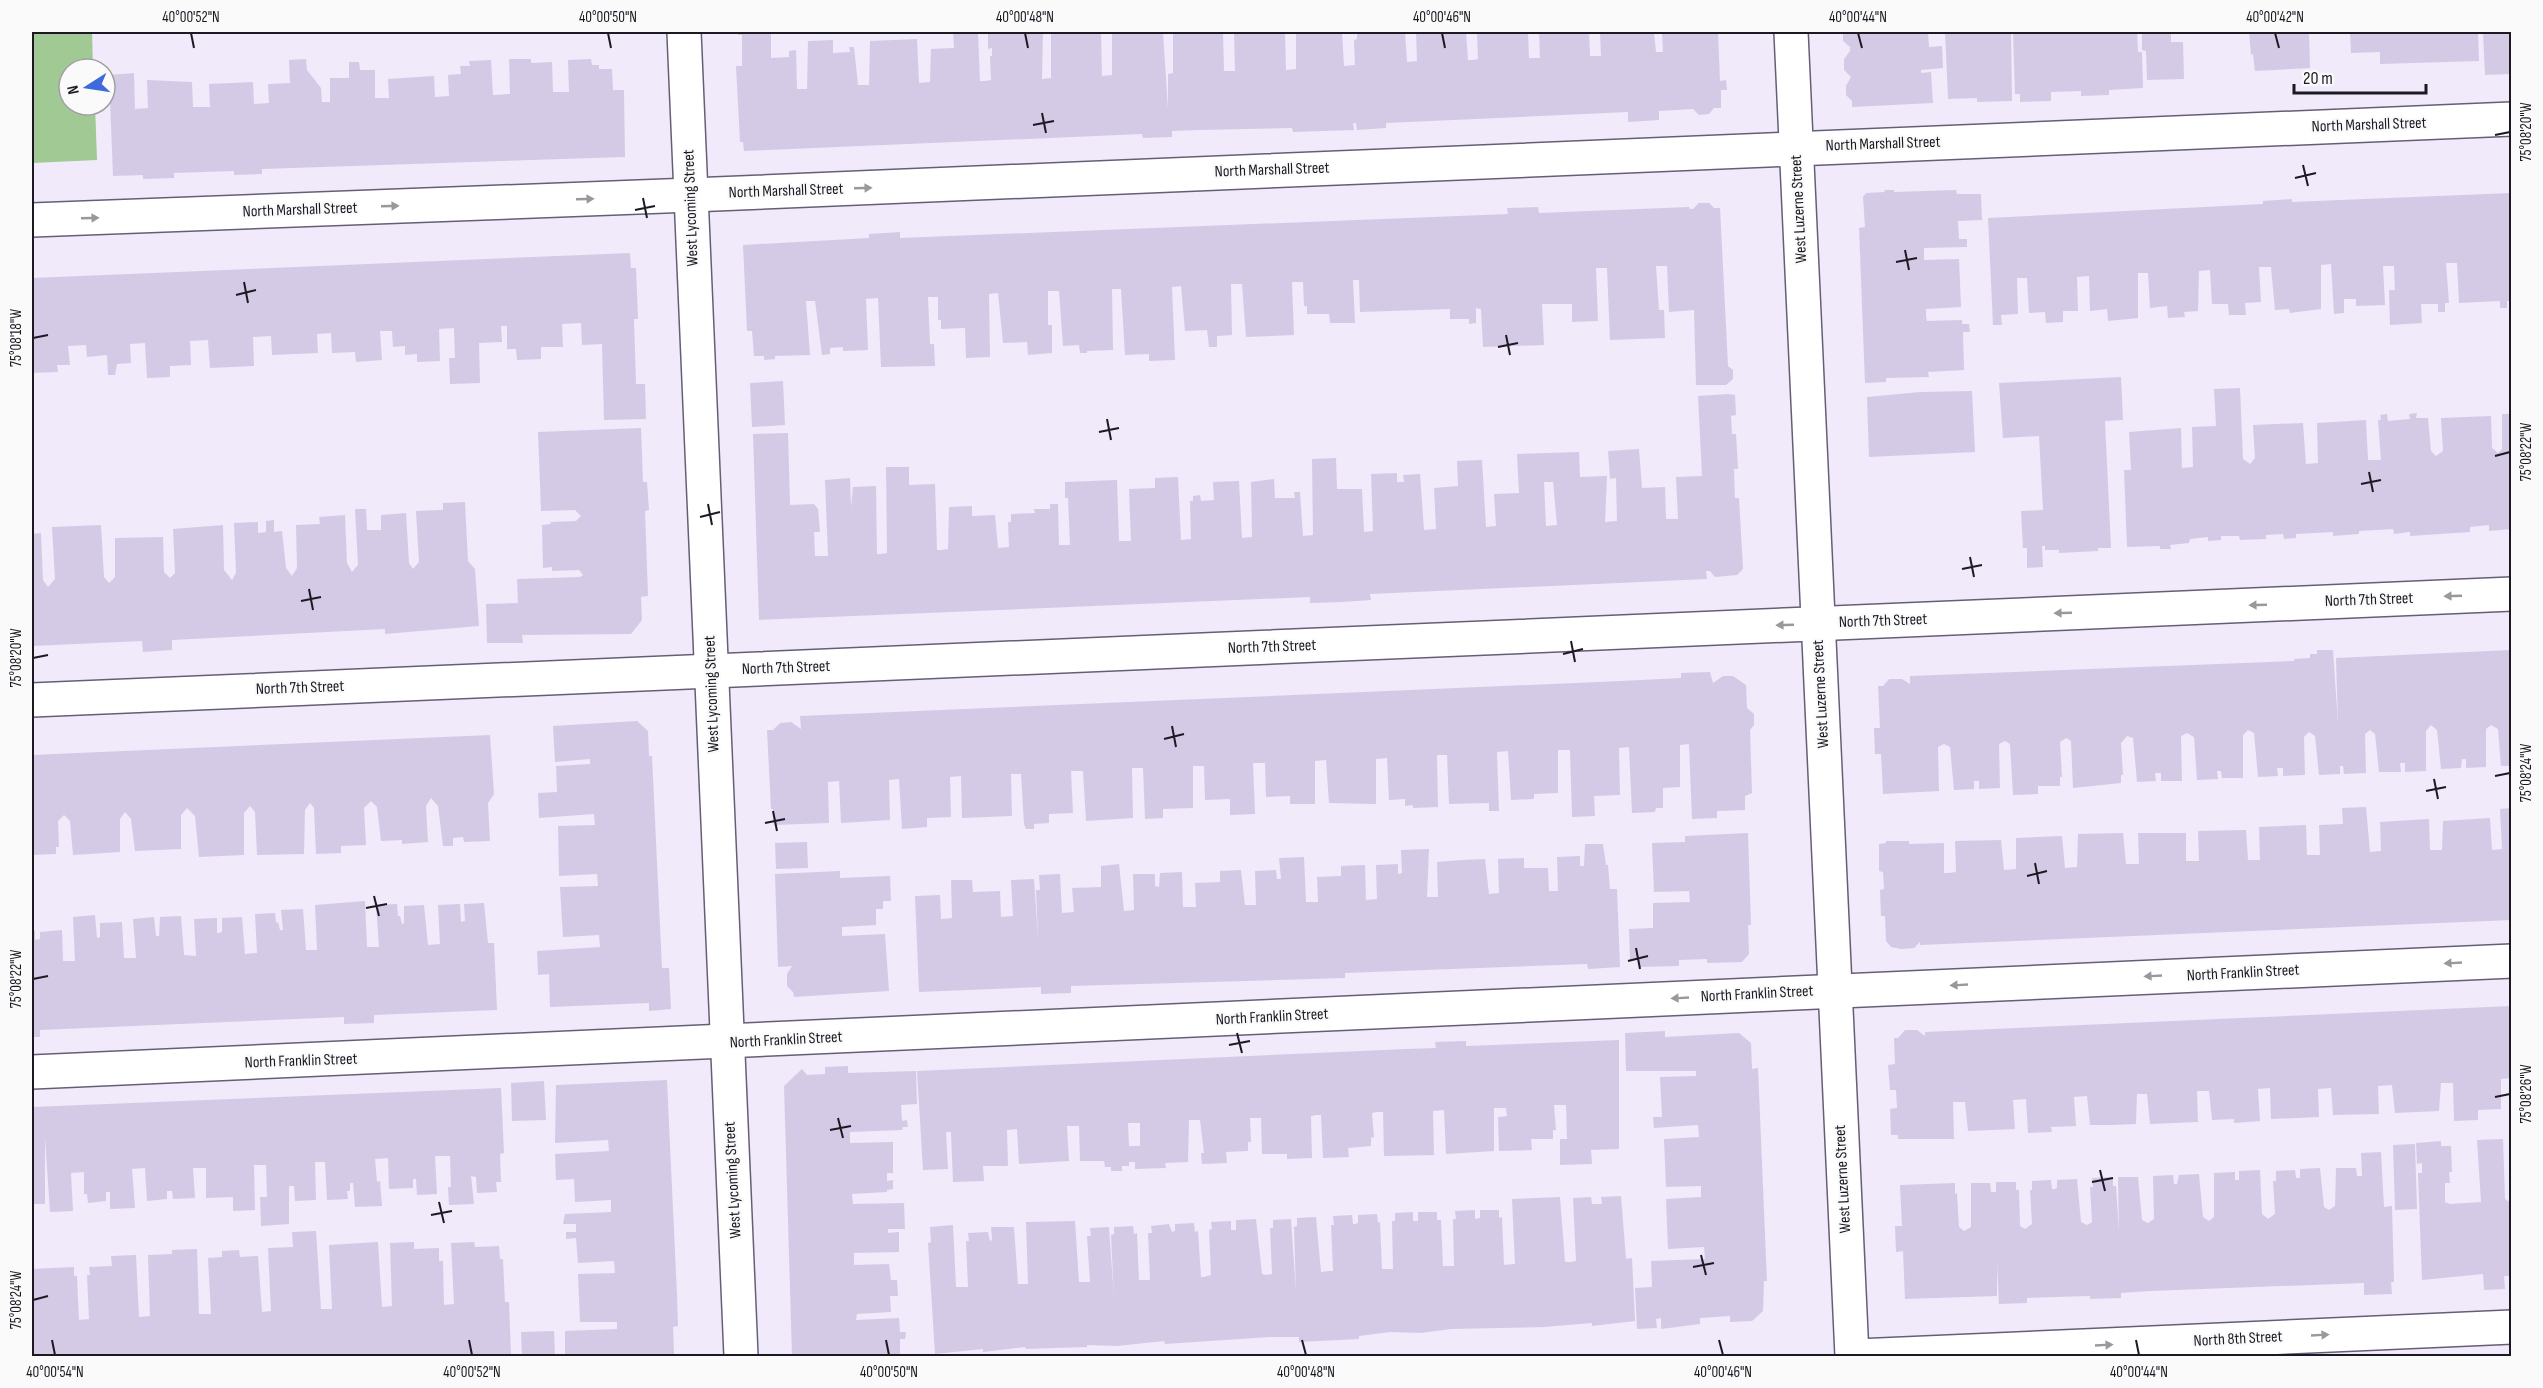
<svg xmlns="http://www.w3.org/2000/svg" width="2543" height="1388" viewBox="0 0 2543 1388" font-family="'Sofia Sans Condensed',sans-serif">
<rect width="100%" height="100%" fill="#f0eafb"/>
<!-- green -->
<path fill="#a0c994" d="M32 32H92L93 69H69V105H95L97 160 32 163Z"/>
<!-- building -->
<g fill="#d4cae6" fill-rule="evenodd">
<path d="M738 32H773L771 34V58L789 57V51L796 50 797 89H807L808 41 833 40V53L850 52 849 47H854L858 85H869L870 41 917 39 919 83 930 82 931 49 954 48 953 32H978L980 81H985L991 80 990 56H992V48L988 49V32H1043L1042 79 1051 78V32H1101L1102 76 1112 75V32H1163L1168 109V74L1173 73V32H1223L1224 71H1235L1234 32H1285L1286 70 1296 69V32H1342L1344 66 1355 65 1354 40 1357 39V32H1405L1407 62 1417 61 1416 32H1466L1468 60H1473L1478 59 1477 32H1528L1529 58H1540L1539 32H1589L1590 56H1601L1600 32H1654L1656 52H1663L1662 32H1718L1720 81 1726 80 1727 90H1721V108H1714L1709 114 1699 115 1693 109 1659 111V120L1628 122V112L1386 123V128L1357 130 1356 123H1353L1354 130 1293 132 1292 128 1199 130 1172 131V137L1143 138 1142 134 744 151 743 142H740L736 66H742V35H738Z"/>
<path d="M1843 32H1928L1929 47 1942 46 1943 68 1921 70V73L1931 72 1933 103 1852 107V101L1846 95V86L1851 77 1844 70V59L1850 51V47L1843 41Z"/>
<path d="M1945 32 2011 33 2012 101 1977 102V98L1948 99Z"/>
<path d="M2013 32H2042L2044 34 2050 32H2137L2138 52H2142L2143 88 2109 90V95L2081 96V91L2051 92V101L2020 102V94H2015Z"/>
<path d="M2142 32H2171V42H2183L2184 79 2147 80 2146 51 2142 50Z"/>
<path d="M2249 32H2309L2310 68 2255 71 2253 54 2251 55Z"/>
<path d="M2350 32H2478L2479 61 2380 64V52L2351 53Z"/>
<path d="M2483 32H2511V74L2485 75Z"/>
<path d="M306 59 307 70 321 88 322 102H330V78H349V62H359L360 70H375V98H389L388 79 434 76 435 97 449 96 448 75 461 74 460 66H470L469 61 491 60 493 95 510 94 509 59H531V63L552 62 553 92H569L568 60 591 59 592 65H599V69H612L613 90H624L625 157 262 169V174L234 175V171L174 173V178L143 179V175L113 176 109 75 134 73 135 109 148 108 147 80 192 82 193 107H210L209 84 253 82 254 104 269 103 268 84 290 83 289 60Z"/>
<path d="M1884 190H1894V192L1956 190 1957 194H1981L1982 220 1958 221 1959 239H1967V247L1924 248V260L1959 259 1961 307 1926 309V316L1927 321 1962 320V324H1969L1970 332H1963L1964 370 1928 372 1929 377 1886 378V382L1865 383 1859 228 1865 227 1863 197 1866 193 1885 192Z"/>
<path d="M2511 193V301H2507V308H2500V301L2459 303 2457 263H2446L2449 303H2445V312H2438V304H2421L2422 323 2390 325 2389 290H2395L2394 266H2383L2385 305 2356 306V299H2344V313L2334 314 2331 264 2321 265V309L2290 313 2289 309 2275 310 2271 267H2259L2261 302 2245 303 2246 315H2229L2228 304H2212L2210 270 2199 271 2198 311 2184 312 2185 317 2168 318 2167 306 2150 308 2148 273H2138V318L2108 321 2107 309 2090 311 2089 276 2077 277 2078 311H2063V322L2046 323 2045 312 2029 313 2027 278H2017L2018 314 2001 315 2002 325H1993L1988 218 2263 204V201L2292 199V202Z"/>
<path d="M1699 203H1709L1714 208H1720L1728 366 1733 370V379L1726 385H1696L1694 310 1669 312 1667 266H1656L1659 310H1664L1665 338 1610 340 1607 268H1596L1598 321 1572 322V304H1542L1544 345 1483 347 1481 309 1476 308V323L1469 324V319H1450V309L1360 312 1359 280H1353L1355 323H1330L1329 314H1307V306H1304L1303 282H1292L1294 335 1246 337 1242 284H1231L1232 335 1217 336V347H1209L1207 330 1185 331 1181 286 1172 287 1175 360 1149 361V354L1125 355 1121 289H1112L1113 350 1087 351V353H1080L1079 345 1063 346 1059 291H1048V325H1052V353L1028 355 1027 342 1003 343 998 293 989 294 990 357 966 358 965 328 941 329V320H938V297H928L930 344H934L935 366 881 367 878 298 866 299 868 350 843 351V347L830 348V354L822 355 815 301H806L810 355 775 356V359L764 360V356H754L752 331H747L743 245 869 238V234L900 232V238L1508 214 1507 208 1538 207 1539 213 1689 207 1690 209H1693Z"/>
<path d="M630 253 631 268H636L638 319H634L636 384H645L646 419 604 420 602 344 582 345 581 323 562 324 563 347H541V359L517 360 516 349H507V326H501L502 342 479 343 480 383 450 384 449 358H455L454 328 439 329 440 361 417 362V354L405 355V346L393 347 392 331H380L382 360 356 362 355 352 332 353 331 333 317 334 318 353 272 355 271 336 253 337 254 366 210 368 208 340 190 341 191 365 170 366V377L147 378 145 343 130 344 131 363 117 364 115 375H108L107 355 87 357 86 345 68 346 70 365H57L58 372 32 373V278Z"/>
<path d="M2121 377 2123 420 2105 421 2111 548H2098V551L2059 553V550H2045V546H2042L2043 567 2027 568V548H2023L2021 511 2043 510 2039 436 2003 438 1999 383Z"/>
<path d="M783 381 785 425 752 427 750 383Z"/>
<path d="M2240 388 2243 459 2250 464 2255 458 2253 425 2303 423 2306 464 2318 463 2317 423 2366 420 2368 460H2381L2378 420H2381L2380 415 2387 414 2388 421 2410 419 2409 414 2417 413 2416 418H2428L2431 451 2436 456 2443 451 2441 418 2491 416 2492 448 2498 453 2502 449V414H2511V529L2489 531V525L2470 527V532L2410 536V532L2394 534 2393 529 2359 531V534L2333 536V532L2296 534V538L2284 539 2283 534 2266 535V539L2240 540 2239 536H2221V540L2208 541V537L2190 539 2189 543 2170 545 2171 549H2160V546L2127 547 2124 470H2131L2129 432 2181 428 2182 468 2193 467 2192 427 2216 426 2214 389Z"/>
<path d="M1972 391 1975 452 1869 457 1867 397 1920 392Z"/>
<path d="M1728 394 1735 395 1736 415 1731 416 1732 434H1736L1738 469H1734L1735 498H1739L1743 569 1737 575 1715 577 1710 571H1706L1707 579 1370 594 1371 600 1342 602 1310 603V597L759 620 753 434 788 433 790 505 814 504 818 509 820 532H814L815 556H828L825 480 850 478 851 507 853 487 876 486 877 554H881L887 553 886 467H909V485L935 484 937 550H941L948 549 949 507 972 506V516L995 515 998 548 1009 547 1008 522H1011V514L1035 513 1034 509H1050V504H1058L1059 545H1070L1068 498H1065V482L1117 480 1119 541H1131L1129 489 1155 488V478L1178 477 1181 540 1191 539 1190 501H1193V496L1200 495 1201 501 1214 500 1213 482 1239 481 1242 538 1252 537 1251 482 1274 479 1275 498H1295L1294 492H1300L1303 536 1313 535 1312 459 1336 458 1337 489H1362L1364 532 1373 531 1371 474 1397 473V482H1404L1403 475 1420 474 1424 530 1436 529 1434 488 1458 486 1457 461 1482 460 1486 527 1496 526 1494 494 1519 493 1517 454 1579 452 1580 477 1607 476 1605 522 1617 521 1616 478 1610 479 1608 451 1639 449 1642 488 1665 487 1666 519H1678L1676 477 1702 476 1698 396ZM1544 482H1553L1557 525 1546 526Z"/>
<path d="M641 428 643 482H647L649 510 645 511 648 596 641 597 642 620 631 634 522 635 523 643H487L486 604 518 603 517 579 580 577 583 575 579 570 552 571V567L543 568 542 525 551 524 550 522 576 521 581 516 575 510 541 511 538 432Z"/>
<path d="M465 502 468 561 475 569 479 626 385 634V629L172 640V650L143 652 142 641 32 646V534L41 533 43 580 48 587 55 579 52 527 101 525 104 577 109 583 115 577V538L163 537 164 572 170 578 175 573 173 529 223 525 224 570 232 580 236 573 234 523 258 522V533L266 532V521L274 520V532L282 531 286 568 292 576 297 568 296 525 320 524 319 517 345 515 347 563 352 572 358 565 355 509H366L367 530H381V515L406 513 409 563 413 569 419 562 416 511 441 510H443V503Z"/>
<path d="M2317 650H2333L2338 724 2336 658 2511 650V766H2501L2498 729 2491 725 2486 729V767L2466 768V759H2462L2461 768 2441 769 2437 730 2431 725 2426 731V771L2405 772V763H2400L2401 772H2379L2375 734 2370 730 2365 734 2366 773 2344 774 2343 766H2340V774L2319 775 2315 736 2309 732 2304 737 2305 775 2283 776V768H2277L2278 776 2258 777 2254 733 2248 730 2243 735V778H2222L2221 771H2217L2218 779 2197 780 2194 737 2187 733 2181 736 2182 781H2161V773H2155L2156 781 2137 782 2133 738 2127 736 2121 743 2123 775H2121V783L2073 788 2071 741 2066 738 2060 742 2062 777H2060V786H2038V794L2013 795 2010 744 2005 741 1999 744 2000 788 1979 789V781H1974V789L1954 790 1950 747 1944 744 1938 747 1939 791 1883 794 1881 754H1875L1874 728H1880L1878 686H1883L1889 679H1902L1910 684V676L2294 661V659L2310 658V654H2317Z"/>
<path d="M1710 672 1713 683 1723 676H1733L1746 685 1747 708 1754 714V725L1750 730 1752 793 1745 796V810L1717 811V818L1692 819 1689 744 1680 745V787L1663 788V808H1656L1655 812 1632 813 1629 747 1619 748 1620 795 1594 796 1595 816 1572 817 1570 750H1558V793L1534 794V799L1511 800 1508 751 1497 752 1499 811H1489V803L1449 804 1447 755H1437L1438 807 1413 808V805L1405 806V799L1389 800 1387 758 1376 759V804L1329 803 1326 760 1315 761V804H1290V796L1266 797 1265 763H1253L1255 814 1230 815V799L1205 800 1204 766H1193V808L1163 809V818L1145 819 1143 768H1132L1133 818 1086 821 1083 771H1071L1073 813 1049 814V823L1034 824V829H1026L1024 824 1021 774H1011L1012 816 962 818 961 776 950 777 951 817 927 818V827L902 829 899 779 889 780 890 820 841 823 839 781 828 782 829 823 774 825 773 809H771L767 730H773L780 723 791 722 801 729 800 716 1621 681 1681 678V673Z"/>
<path d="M637 721 648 731 649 756H652L662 968H669L671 1009 649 1011V1003L550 1007 549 974 538 975 537 951 600 947 599 935 563 937 560 887 598 886 597 874 559 876 558 826 595 825 594 814 539 818 538 793 557 792 556 766 590 764V759L555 762 553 726Z"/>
<path d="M490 735 494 794 488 803 490 841 464 842 463 837 453 838V846H443L438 806 431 798 426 806 428 842 402 844V840L381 841 377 807 371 801 364 808 366 845 341 846V853L316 854 314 808 310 803 305 810 304 854 257 855 255 812 250 806 244 813V855L199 857 195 816 187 808 181 815V849L135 851 131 819 125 812 120 819V852L73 855 70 821 64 815 58 821 59 847H56V854L32 855V755Z"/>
<path d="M2366 807 2370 852 2381 851 2380 822 2429 819 2430 850H2442L2443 821 2490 818 2492 850 2502 849 2500 809 2511 808V920L1920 945V942L1914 948 1901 949 1891 947 1886 941 1885 916H1881L1880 890 1884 889 1883 872 1879 871V844L1886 843V841H1909V844L1944 843V873H1949L1956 872 1955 841 2001 840 2004 870 2016 869V838L2062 836 2065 868 2077 867 2078 834 2123 833 2126 864H2139L2138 833H2186V861H2199L2198 831 2246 830 2248 860H2260L2259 827 2306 825 2307 855H2320L2319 825 2343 824 2342 808Z"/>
<path d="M1748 833 1751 925H1748L1749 954 1742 962 1707 963V959L1679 960V966L1639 967V959L1630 960 1629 929 1653 928V903L1690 902 1689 891 1654 892 1652 843 1685 842V836Z"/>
<path d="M807 842 808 868 776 869 775 843Z"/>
<path d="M1585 844H1603L1606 865H1608L1610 889H1617L1620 967 1588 969 1587 964 1345 973V978L1071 986V993L1041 994V987L919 992 915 896 940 895 941 919 952 918 951 880H972L973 892 1000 891 1001 917 1013 916 1011 880 1034 879 1038 939 1036 890H1040L1039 875 1060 874 1062 913 1074 912 1072 888 1101 887V866L1119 864 1124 911 1134 910 1133 874H1155V886L1159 887 1160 873 1182 872 1183 907H1196L1195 883 1220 882V871L1241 870 1245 905H1256L1255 871 1276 870 1277 879H1281L1279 858 1304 857 1306 902H1318L1317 877 1341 876V866L1365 865 1366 900 1377 899 1376 865 1398 864V874L1402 873 1401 850 1429 849 1427 897H1438L1437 862 1462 860 1485 859 1489 894 1499 893 1498 859 1524 858V868H1548L1549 891H1558L1557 857 1580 856V866H1584Z"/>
<path d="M840 871V878L890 876 891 901H883V909H876V925L842 927V936L885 934 889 991 794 997 793 992 787 986V974L792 966 778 967 775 874Z"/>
<path d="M365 901 367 947H379L376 905 397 904 398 916H400L402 924 404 923V906L424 905 428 945 440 944 438 905 460 904 461 922 465 921 464 904 484 903 488 943H494L497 1010 374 1015V1023L344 1024V1017L40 1030V1037H32V931H35V940L40 939V932L62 930 63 961H75L73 917 95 915 97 938 100 937V923L122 922 124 958H136L133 919 154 917 156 936H159L160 917 181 916 184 955 196 956 194 919 217 918V933H219L222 932V918L242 917 245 954 257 953 255 914 275 913 276 923 278 922 280 930H283L281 910 303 909 306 950H317L315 905Z"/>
<path d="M2511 1006V1078L2501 1079V1109L2478 1110V1120L2454 1121 2453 1083H2441L2439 1111 2395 1113 2392 1085 2378 1086 2379 1114 2333 1115 2331 1088 2318 1089 2319 1117 2271 1119 2270 1088 2258 1089 2260 1121 2234 1123V1119L2212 1120 2209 1091H2197L2198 1122 2150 1124 2147 1094H2137L2136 1124 2112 1125H2090L2087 1096 2074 1097 2076 1126 2051 1127 2052 1132 2028 1133 2026 1099 2013 1100 2015 1129 1968 1131 1965 1102H1953L1954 1139H1898V1135H1891L1890 1109 1897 1108 1896 1090H1890L1888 1065 1895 1064 1894 1038H1898L1905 1030H1917L1925 1036V1032Z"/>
<path d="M1665 1031V1037L1739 1033 1751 1043 1752 1069 1758 1068 1767 1281H1764L1763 1311 1752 1321 1730 1322V1316L1700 1318V1324L1661 1329V1318L1656 1319 1657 1328 1637 1329 1635 1288 1652 1287 1651 1261 1705 1259 1704 1247 1668 1249 1666 1199 1701 1197V1186L1666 1187 1664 1139 1699 1137 1698 1125 1654 1128 1653 1117H1662L1660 1077 1696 1076V1071H1626L1625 1033Z"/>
<path d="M1619 1040V1149L1591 1150 1592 1164 1560 1165V1139H1567L1566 1105H1554L1556 1130H1553V1139H1531L1532 1150 1499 1151 1498 1117 1507 1116 1506 1108H1494V1151L1446 1154 1444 1110 1433 1111 1434 1155 1384 1156 1383 1112H1377L1372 1113 1374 1137 1371 1138V1146L1348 1148 1349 1157 1323 1158 1321 1115H1316L1311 1116 1312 1158 1287 1159V1154H1262L1261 1118H1250L1251 1142H1248V1151L1226 1152 1227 1163 1202 1164 1201 1153H1204L1200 1120H1189L1188 1162 1165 1163 1166 1168 1135 1169V1162H1129V1166H1122V1171H1111V1167H1105L1104 1161H1080L1079 1126H1067L1069 1161 1019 1164 1017 1129 1007 1130 1008 1166H983L984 1181 953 1182 951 1132H946L948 1169 923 1170 917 1071 1406 1049 1436 1048 1435 1042 1466 1041V1046ZM1128 1123H1140V1146H1129Z"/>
<path d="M848 1066V1073L916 1071 917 1104 901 1105 902 1121 907 1120 908 1127H903L902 1130 850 1132V1143L893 1142V1173H887V1181L893 1180V1189L887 1190V1192L852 1194 853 1204 904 1203 905 1229H888V1233L899 1232V1252L854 1253V1265L889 1264 891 1280H897L898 1296H890L891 1312 857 1314 856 1320 899 1318 900 1332H906L905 1339H900V1354L792 1356 784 1086 802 1069 807 1075 825 1074V1067Z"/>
<path d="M667 1080 677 1295 678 1326 673 1327 674 1354 671 1356H565V1331L617 1329V1322H580L578 1274 615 1273 614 1261 578 1263 576 1238 566 1239V1232H576V1224H563L565 1214 611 1212V1200L575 1202 574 1179 556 1180 555 1154 609 1151 608 1140 555 1143 556 1085Z"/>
<path d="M544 1081 546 1120 512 1121 511 1083Z"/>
<path d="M501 1088 504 1153 500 1154 501 1182H496L497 1192 477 1193 476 1177 471 1176 474 1204 449 1205 448 1187H451L450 1156H435L437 1194 417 1195 416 1179H413V1188L389 1189 388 1158 375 1159 377 1182 380 1181 382 1206 355 1207 353 1183H350V1191H347L348 1199 327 1200 325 1162H315L316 1200 295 1201 294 1186H289V1224L261 1226 260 1197H267L266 1165H254L255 1210 233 1211V1197L206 1198V1168H193L195 1198 173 1199 172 1191H167V1199L147 1201 145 1168 132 1169 135 1208 110 1209V1192H106V1201L88 1203 87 1194H84V1172L71 1173 73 1211 50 1212 45 1138V1204H32V1107Z"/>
<path d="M2503 1139 2505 1199 2511 1203V1276H2504L2505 1289 2484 1290 2483 1274 2422 1280 2418 1173H2422V1163L2417 1164 2416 1143 2441 1141V1146H2451L2452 1172H2449L2450 1183H2445V1202L2450 1204 2481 1202 2477 1140Z"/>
<path d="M2415 1144 2417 1209 2395 1210 2393 1145Z"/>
<path d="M2381 1152 2384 1207 2392 1206 2394 1282H2391L2392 1294 2364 1295V1283L2150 1291 2121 1293V1298L2090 1299V1296L2027 1298V1303L1999 1304 1997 1263V1296L1905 1299 1903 1251 1896 1252 1895 1226H1902L1900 1185 1955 1183V1194L1957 1193 1959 1227 1964 1231 1971 1227V1183H1990L1991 1192H1996V1182H2016V1190H2019L2020 1226 2025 1229 2032 1224 2030 1190H2032V1181L2051 1180 2052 1189H2055L2057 1188V1180L2077 1179 2081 1222 2087 1225 2092 1222 2090 1187H2093L2092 1178 2113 1177V1186H2116L2119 1232 2118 1177H2138L2142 1220 2148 1223 2154 1219 2153 1176 2173 1175 2174 1184H2177L2179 1175 2199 1174 2203 1217 2209 1221 2214 1217V1173L2235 1172V1180H2239V1171L2260 1170 2262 1214 2268 1219 2275 1214 2273 1181H2276V1171L2295 1170 2296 1178H2300V1169L2320 1168 2324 1207 2329 1210 2335 1206 2336 1168H2356L2357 1176H2362L2361 1153Z"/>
<path d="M1621 1196 1626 1259 1632 1258 1635 1321 1592 1326V1323L1544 1327 1451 1329 1421 1333 1390 1332 1359 1336V1339L1299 1342V1337H1270L1165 1344 1164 1341 1117 1346 1087 1345V1347L1055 1348 1026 1349 1025 1347 983 1352V1349L935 1354 928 1243 931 1242 930 1227 953 1225 956 1287H968L966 1241H969L968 1233 988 1232 990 1241 992 1240 991 1227H1014L1018 1284H1028L1026 1222 1075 1221 1079 1282H1090L1087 1236H1091L1090 1228 1109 1227 1114 1298 1111 1235 1114 1234V1227L1133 1226 1134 1234 1137 1233 1139 1280H1150L1148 1233H1152L1151 1226 1169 1224 1172 1232 1175 1231V1224L1194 1223 1195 1232 1198 1231 1201 1277H1204L1211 1275 1209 1230 1212 1229 1211 1222 1231 1221V1230H1236V1220L1256 1219 1262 1274 1266 1275 1272 1274 1270 1228H1273V1220L1291 1219 1296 1292 1294 1227 1297 1226V1218L1316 1217 1321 1272 1328 1271H1333L1331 1225H1334L1333 1216 1352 1215 1353 1224H1355L1358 1223V1215L1377 1214 1378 1223 1380 1222 1382 1269H1393L1392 1221H1395V1213L1413 1212V1221H1418V1212H1437V1220H1441L1443 1266H1454L1453 1219H1456L1455 1211 1475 1210V1219L1480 1218V1210H1499V1218L1502 1217 1504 1265 1515 1264 1512 1199 1560 1197 1565 1262H1570L1576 1261 1573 1198 1591 1197 1592 1204H1602L1601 1197Z"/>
<path d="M316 1231 321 1309H332L329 1245 378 1242 382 1307 392 1306 390 1243 414 1242V1249L439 1248V1261H443L444 1305 454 1304 451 1243 474 1242 475 1247 499 1246 500 1259H503L505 1302H509L511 1356H32V1269L74 1267V1276H77L79 1320 89 1319 87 1275H90L89 1267 112 1266 111 1256 136 1255 139 1317 150 1316 148 1255 172 1254V1250L197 1249 199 1314H211L208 1258 222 1257V1251L239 1250 240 1257 258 1256 262 1312 271 1311 268 1248 293 1247 292 1232Z"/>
<path d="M554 1331 555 1356H522L521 1332Z"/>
</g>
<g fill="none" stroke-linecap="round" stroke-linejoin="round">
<!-- minor casing -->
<g stroke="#675e76" stroke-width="36">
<g id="minor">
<path d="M684 32 741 1356"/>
<path d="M32 220 691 195 2512 119"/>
<path d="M32 700 2512 594"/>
<path d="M32 1072 2512 961"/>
<path d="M1857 1356 2512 1327"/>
</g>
</g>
<!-- tertiary casing -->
<g stroke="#675e76" stroke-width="36">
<path id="tertiary" d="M1791 32 1852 1356"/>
</g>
<!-- minor -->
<use href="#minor" stroke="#fff" stroke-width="33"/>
<!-- tertiary -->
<use href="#tertiary" stroke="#fff" stroke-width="33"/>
</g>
<!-- one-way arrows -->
<defs><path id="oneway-solid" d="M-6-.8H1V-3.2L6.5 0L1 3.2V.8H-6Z" transform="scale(1.5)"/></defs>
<g fill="#99989c">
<use href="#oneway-solid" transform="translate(863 188) rotate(-2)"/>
<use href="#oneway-solid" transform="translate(585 199) rotate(-2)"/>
<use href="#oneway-solid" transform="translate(390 206) rotate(-2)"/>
<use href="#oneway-solid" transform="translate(90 218) rotate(-2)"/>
<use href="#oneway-solid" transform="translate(2453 596) rotate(178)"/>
<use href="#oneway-solid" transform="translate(2258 605) rotate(178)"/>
<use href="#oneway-solid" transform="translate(2063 613) rotate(178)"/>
<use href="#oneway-solid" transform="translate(1785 625) rotate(178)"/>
<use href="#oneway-solid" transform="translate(2453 963) rotate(177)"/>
<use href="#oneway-solid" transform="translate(2153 976) rotate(177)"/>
<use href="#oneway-solid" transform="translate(1959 985) rotate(177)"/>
<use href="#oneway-solid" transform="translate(1680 998) rotate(177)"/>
<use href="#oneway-solid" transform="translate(2320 1335) rotate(-3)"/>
<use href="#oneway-solid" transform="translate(2104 1345) rotate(-3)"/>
</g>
<!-- ticks -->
<path fill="none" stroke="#1d1923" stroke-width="2" d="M191 33 194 48M608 33 611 48M1025 33 1028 48M1442 33 1445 48M1858 33 1862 48M2275 33 2279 48M1042 113 1046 133M1033 125 1054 121M2495 135 2510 132M2303 165 2308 186M2295 178 2316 173M643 198 647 218M635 210 655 206M1905 250 1909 270M1896 262 1917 258M244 282 248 303M236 295 256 290M1506 335 1510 355M33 338 48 335M1498 347 1518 343M1107 419 1111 440M1099 432 1119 428M2495 456 2510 452M2369 472 2373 492M2361 484 2381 480M708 504 712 525M700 517 720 512M1970 557 1974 577M1962 569 1982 565M309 589 313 610M301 601 321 597M1571 641 1575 662M1563 654 1583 649M33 658 48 655M1172 726 1176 747M1164 739 1184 734M2495 776 2510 773M2434 779 2438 799M2426 791 2446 787M773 811 777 831M765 823 785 819M2035 863 2039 884M2027 876 2047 871M374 896 379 916M366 908 387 904M1636 948 1640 969M1628 961 1648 956M33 979 48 976M1237 1033 1242 1053M1229 1045 1250 1041M2495 1097 2510 1094M838 1118 843 1138M830 1130 851 1126M2100 1170 2105 1191M2092 1182 2113 1178M439 1202 444 1223M431 1215 452 1211M1701 1255 1706 1275M1693 1267 1714 1263M33 1300 48 1296M52 1340 55 1355M469 1340 472 1355M886 1340 889 1355M1302 1340 1306 1355M1719 1340 1723 1355M2136 1340 2139 1355"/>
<g text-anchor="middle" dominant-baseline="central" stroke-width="4.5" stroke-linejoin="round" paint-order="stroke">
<!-- street labels -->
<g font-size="16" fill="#1d1923" stroke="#fafafa">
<text transform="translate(2369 125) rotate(-2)">North Marshall Street</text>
<text transform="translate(1883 144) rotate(-2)">North Marshall Street</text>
<text transform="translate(1272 170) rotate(-2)">North Marshall Street</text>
<text transform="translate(786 191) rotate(-2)">North Marshall Street</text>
<text transform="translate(691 208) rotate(-92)">West Lycoming Street</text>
<text transform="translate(1799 209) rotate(-93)">West Luzerne Street</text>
<text transform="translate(300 210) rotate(-2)">North Marshall Street</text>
<text transform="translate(2369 600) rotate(-2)">North 7th Street</text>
<text transform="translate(1883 621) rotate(-2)">North 7th Street</text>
<text transform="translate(1272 647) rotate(-2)">North 7th Street</text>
<text transform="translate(786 668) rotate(-2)">North 7th Street</text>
<text transform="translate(300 688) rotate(-2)">North 7th Street</text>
<text transform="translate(712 694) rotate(-92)">West Lycoming Street</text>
<text transform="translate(1821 694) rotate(-93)">West Luzerne Street</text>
<text transform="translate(2243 973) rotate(-3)">North Franklin Street</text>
<text transform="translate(1757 994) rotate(-3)">North Franklin Street</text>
<text transform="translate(1272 1017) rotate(-3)">North Franklin Street</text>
<text transform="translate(786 1040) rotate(-3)">North Franklin Street</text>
<text transform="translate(301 1061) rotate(-2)">North Franklin Street</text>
<text transform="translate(1843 1179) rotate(-93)">West Luzerne Street</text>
<text transform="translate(733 1180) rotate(-93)">West Lycoming Street</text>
<text transform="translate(2238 1339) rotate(-3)">North 8th Street</text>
</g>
</g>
<!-- border -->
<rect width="2543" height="1388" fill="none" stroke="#fafafa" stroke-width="66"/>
<!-- north arrow -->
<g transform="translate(87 87) rotate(258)"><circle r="28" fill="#fafafa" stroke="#a2a0a4" stroke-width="1.5"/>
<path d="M0-4.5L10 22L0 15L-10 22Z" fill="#3e6adb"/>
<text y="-9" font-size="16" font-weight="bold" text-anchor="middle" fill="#1d1923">N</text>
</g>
<!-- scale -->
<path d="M2294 84v9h132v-9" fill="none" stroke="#1d1923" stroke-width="3"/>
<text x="2303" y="84" font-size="18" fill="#1d1923" stroke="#fafafa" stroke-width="4.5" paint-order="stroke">20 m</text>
<rect x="33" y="33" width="2477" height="1322" fill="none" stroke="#1d1923" stroke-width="2"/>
<g font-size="15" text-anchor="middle" fill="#1d1923">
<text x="191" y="22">40°00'52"N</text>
<text x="608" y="22">40°00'50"N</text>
<text x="1025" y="22">40°00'48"N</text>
<text x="1442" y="22">40°00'46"N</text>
<text x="1858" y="22">40°00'44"N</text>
<text x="2275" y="22">40°00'42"N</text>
<text transform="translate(2526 132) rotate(-90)" y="5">75°08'20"W</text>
<text transform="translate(16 338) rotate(-90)" y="5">75°08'18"W</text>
<text transform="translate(2526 452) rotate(-90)" y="5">75°08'22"W</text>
<text transform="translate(16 658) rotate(-90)" y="5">75°08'20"W</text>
<text transform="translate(2526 773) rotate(-90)" y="5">75°08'24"W</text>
<text transform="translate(16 979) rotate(-90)" y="5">75°08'22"W</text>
<text transform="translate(2526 1094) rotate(-90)" y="5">75°08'26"W</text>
<text transform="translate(16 1300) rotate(-90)" y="5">75°08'24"W</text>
<text x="55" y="1377">40°00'54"N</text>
<text x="472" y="1377">40°00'52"N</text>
<text x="889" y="1377">40°00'50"N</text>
<text x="1306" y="1377">40°00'48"N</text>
<text x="1723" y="1377">40°00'46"N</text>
<text x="2139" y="1377">40°00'44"N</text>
</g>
</svg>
